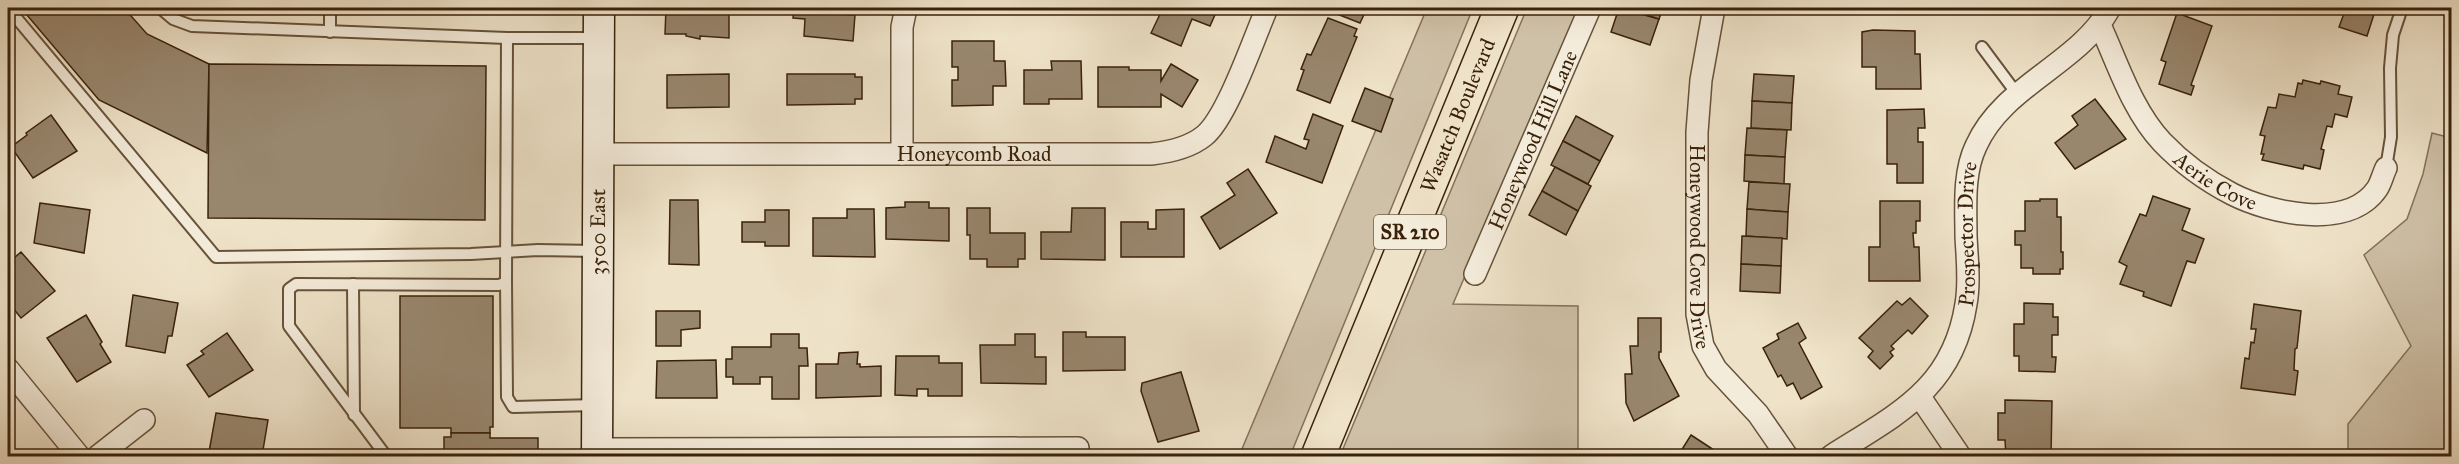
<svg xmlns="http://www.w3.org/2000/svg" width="2459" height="464" viewBox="0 0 2459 464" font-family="'IM FELL Great Primer',serif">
<rect width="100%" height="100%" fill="#eee2c8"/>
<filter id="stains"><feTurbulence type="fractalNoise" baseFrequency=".00333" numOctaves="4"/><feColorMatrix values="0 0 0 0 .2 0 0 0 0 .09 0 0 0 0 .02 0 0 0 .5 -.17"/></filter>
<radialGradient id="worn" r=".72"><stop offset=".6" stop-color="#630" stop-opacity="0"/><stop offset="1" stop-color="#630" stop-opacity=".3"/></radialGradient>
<!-- green -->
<g fill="#cfc1a8" stroke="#847259" stroke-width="1.5">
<path d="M1427 8H1473L1290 456H1239Z"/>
<path d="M1527 8H1580L1453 304 1578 306V456H1340Z"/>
<path d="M2432 133 2451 138V456H2348V424L2411 346 2364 255 2407 219 2423 174Z"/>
</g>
<!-- building -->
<g fill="#98866d" stroke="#3a220a" stroke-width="1.5">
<path d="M21 8H124L147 34 209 64 207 153 99 100Z"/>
<path d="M666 8H729V38L700 36V39L686 36V34H665Z"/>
<path d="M794 8H834L835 14 855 15 853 41 804 36 805 19 793 18Z"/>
<path d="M1163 8H1218L1210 26 1192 19 1181 46 1151 33Z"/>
<path d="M1334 8H1367L1360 23 1332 12Z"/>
<path d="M1619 8 1659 19 1650 45 1611 32Z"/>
<path d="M1625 8H1663L1659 19Z"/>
<path d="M2346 8H2376L2367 36 2339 27Z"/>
<path d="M2177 13 2212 26 2191 85 2194 86 2191 95 2159 84 2166 62 2161 60Z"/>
<path d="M1328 18 1357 29 1354 36 1357 37 1330 103 1297 90 1304 70 1301 69 1307 54 1311 55Z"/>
<path d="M1873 30 1915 31V54H1920L1921 89H1876V67H1862V32Z"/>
<path d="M952 41H994V61H1005L1006 86H993V105L952 106V80H958V67H952Z"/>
<path d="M1051 61H1081L1082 99H1049V104H1024V70H1052Z"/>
<path d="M209 64 486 66 485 220 208 218Z"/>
<path d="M1171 64 1198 80 1182 107 1161 94V107H1098V67H1129V70H1161V81Z"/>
<path d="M729 74V107L667 108V75Z"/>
<path d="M787 74H855V77H862V99H855V104L787 105Z"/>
<path d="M1754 74 1794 76 1792 103 1752 101Z"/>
<path d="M2303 80 2320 84 2321 81 2340 86 2338 94 2352 97 2347 117 2335 114 2332 127 2327 126 2321 149 2324 150 2320 169 2304 165 2303 169 2262 160 2264 154H2261L2265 136 2260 135 2268 107 2276 108 2279 94 2295 97 2298 83 2302 84Z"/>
<path d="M1365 88 1393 99 1381 132 1352 121Z"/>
<path d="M2095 99 2126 139 2075 169 2055 143 2078 125 2072 116Z"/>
<path d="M1752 101 1792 103 1791 130 1751 128Z"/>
<path d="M1924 109 1925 128H1918V142H1923V183H1897V164H1887V110Z"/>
<path d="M1313 114 1343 126 1322 183 1266 162 1275 136 1306 149 1309 140 1304 139Z"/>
<path d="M51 115 77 151 33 178 11 147 27 135 26 133Z"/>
<path d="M1576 116 1613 136 1600 161 1563 141Z"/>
<path d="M1747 128 1787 130 1785 157 1745 155Z"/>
<path d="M1563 141 1600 161 1588 184 1551 165Z"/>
<path d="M1745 155 1785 157 1784 184 1744 181Z"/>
<path d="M1555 167 1591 186 1578 211 1542 191Z"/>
<path d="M1248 169 1277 213 1220 249 1201 217 1235 195 1227 183Z"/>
<path d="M1749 182 1790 184 1788 212 1747 209Z"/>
<path d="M1542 191 1578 211 1566 235 1529 215Z"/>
<path d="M2153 196 2190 209 2182 230 2204 239 2195 263 2187 261 2171 306 2143 296 2144 292 2120 284 2127 266 2119 262 2140 214 2146 216Z"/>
<path d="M2040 199H2057V217H2061V252H2063V269H2060V274H2033V268H2021V245H2015V231H2025V201H2040Z"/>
<path d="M670 200H698L699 265 669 264Z"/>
<path d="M1880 201H1920V221H1916V233H1913L1914 247H1919L1920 281H1869V247H1880Z"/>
<path d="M905 202H929V208H949V241L886 239V208L905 207Z"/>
<path d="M40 203 90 210 84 253 34 243Z"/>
<path d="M967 208H990V233H1025V259H1018V267H987V259H970V235H967Z"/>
<path d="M1072 208H1105V260L1041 259V232H1071Z"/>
<path d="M847 209H874L875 257 813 256V218H847Z"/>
<path d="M1184 209V257H1121V222H1148V229H1156V210Z"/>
<path d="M1747 209 1788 212 1787 239 1746 236Z"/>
<path d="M765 210H789V246H765V242H742V222H765Z"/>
<path d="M1742 236 1782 238 1781 266 1741 264Z"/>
<path d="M21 252 55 291 21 318 8 302V263Z"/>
<path d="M1741 264 1781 266 1780 293 1740 291Z"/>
<path d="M133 295 178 303 172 336H168L165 353 126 346Z"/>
<path d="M400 296H493V427H490V433H451V428H400Z"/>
<path d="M1910 298 1928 316 1912 334 1908 330 1891 346 1894 349 1890 352 1893 356 1880 369 1868 357 1873 351 1859 338 1897 301 1902 305Z"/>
<path d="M2024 303 2053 304V317H2058V335H2052V357H2056L2055 372 2019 371V356H2014V324H2024Z"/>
<path d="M2254 304 2301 311 2297 348 2295 349 2294 370 2298 371 2295 395 2241 388 2245 358 2249 359 2251 342 2254 343 2256 329H2251Z"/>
<path d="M656 311H700V328L681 330V346H656Z"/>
<path d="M86 315 102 342 100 344 111 362 77 382 47 338Z"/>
<path d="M1638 318H1661V352H1659V358L1679 396 1634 421 1626 403 1625 374H1632L1630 346H1638Z"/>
<path d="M1798 323 1806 338 1799 343 1822 387 1801 399 1793 383 1787 386 1781 375 1778 377 1763 348 1779 339 1777 334Z"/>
<path d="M1063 332H1086V337H1125V370L1063 371Z"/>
<path d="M227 333 253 370 209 397 187 365 204 354 201 351Z"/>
<path d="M771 334H799V348H807L808 366H799V399H772V377H760V384H733V377H726V359H732V347H771Z"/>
<path d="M1015 334H1035V357H1046V384L981 383 980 345H1015Z"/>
<path d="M858 352 857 364H860V367L881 366V396L816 398V364H838L839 353Z"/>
<path d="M896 356H939V363H962V396H928V389H917V396L895 395Z"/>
<path d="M716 360 717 398H656L657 361Z"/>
<path d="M1181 372 1199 431 1158 442 1141 391 1142 383Z"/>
<path d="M2005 400 2052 401 2051 456H2006L2005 440H1998V413H2005Z"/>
<path d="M216 413 268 420 262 456H229L209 452Z"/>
<path d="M451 433H490V438H538V456H444V437H451Z"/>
<path d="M1691 435 1717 452 1714 456H1657L1661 450 1668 454 1681 451Z"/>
</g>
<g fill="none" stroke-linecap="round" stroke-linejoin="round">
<!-- service casing -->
<g stroke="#67523a" stroke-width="14">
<g id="service">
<path d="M8 8 216 257 471 254 538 250 596 251"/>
<path d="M160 8 173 19 192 26 507 38"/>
<path d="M330 32V8"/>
<path d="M1982 47 2017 94"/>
<path d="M2386 168 2391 137 2390 68 2393 35 2402 8"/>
<path d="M506 282 507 397 513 407 597 405"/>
<path d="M353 284 354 415"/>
<path d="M386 456 289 326V289L296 284 499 285 506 282 507 38H598"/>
</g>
</g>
<!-- minor casing -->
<g stroke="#67523a" stroke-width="24">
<g id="minor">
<path id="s1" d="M1714 8 1701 80 1697 132V314L1703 346 1716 369 1758 414 1787 456"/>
<path id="s2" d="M2100 25C2118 64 2132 110 2162 142 2181 162 2207 181 2232 194 2269 213 2348 231 2377 189 2381 183 2383 174 2386 168"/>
<path id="s3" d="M598 154H1151C1170 152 1189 148 1204 136 1227 118 1254 38 1267 8"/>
<path d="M902 154V27L906 8"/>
<path id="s4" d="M1475 274 1590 8"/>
<path d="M8 369 79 456"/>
<path d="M1920 397 1960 456"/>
<path d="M597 449 1078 448"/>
<path d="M98 456 144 420"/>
<path id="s5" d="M1831 456C1897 414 1953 389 1966 304 1970 282 1967 258 1966 236 1966 207 1963 173 1976 146 2003 85 2078 65 2110 8"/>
</g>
</g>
<!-- secondary casing -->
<g stroke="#3a220a" stroke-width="33">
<g id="secondary">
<path id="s6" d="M597 456 599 8"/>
</g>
</g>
<!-- primary casing -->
<g stroke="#3a220a" stroke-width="36">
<g id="primary">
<path id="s7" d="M1318 456 1502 8"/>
</g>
</g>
<!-- service -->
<use href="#service" stroke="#f4ecdb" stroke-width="10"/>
<!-- minor -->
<use href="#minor" stroke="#f4ecdb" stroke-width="21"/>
<!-- secondary -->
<use href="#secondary" stroke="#f4ecdb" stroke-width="30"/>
<!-- primary -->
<use href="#primary" stroke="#eee2c8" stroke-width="33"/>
</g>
<g text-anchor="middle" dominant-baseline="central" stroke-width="4.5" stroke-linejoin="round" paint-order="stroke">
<!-- shield labels -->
<rect fill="#f4ecdb" stroke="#725f49" stroke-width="1.5" x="1374" y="215" width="72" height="34" rx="4.5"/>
<g font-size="20" font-weight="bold" fill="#3a220a">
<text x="1410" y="232">SR 210</text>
</g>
<!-- street labels -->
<g font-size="21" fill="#3a220a" stroke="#f4ecdb">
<text stroke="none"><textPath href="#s7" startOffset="368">Wasatch Boulevard</textPath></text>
<text stroke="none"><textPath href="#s4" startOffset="146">Honeywood Hill Lane</textPath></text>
<text stroke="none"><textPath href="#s3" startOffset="376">Honeycomb Road</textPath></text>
<text stroke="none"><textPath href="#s2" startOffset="200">Aerie Cove</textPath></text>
<text stroke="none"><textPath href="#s6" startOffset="224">3500 East</textPath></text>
<text stroke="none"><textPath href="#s5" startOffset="282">Prospector Drive</textPath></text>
<text stroke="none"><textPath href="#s1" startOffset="240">Honeywood Cove Drive</textPath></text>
</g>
</g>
<!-- margin -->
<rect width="2459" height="464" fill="none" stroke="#eee2c8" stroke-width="30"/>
<rect x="9" y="9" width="2441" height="446" fill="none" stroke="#3a220a" stroke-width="3"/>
<rect x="15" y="15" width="2429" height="434" fill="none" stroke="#3a220a" stroke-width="1.5"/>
<rect width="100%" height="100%" filter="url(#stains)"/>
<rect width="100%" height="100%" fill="url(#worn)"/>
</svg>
